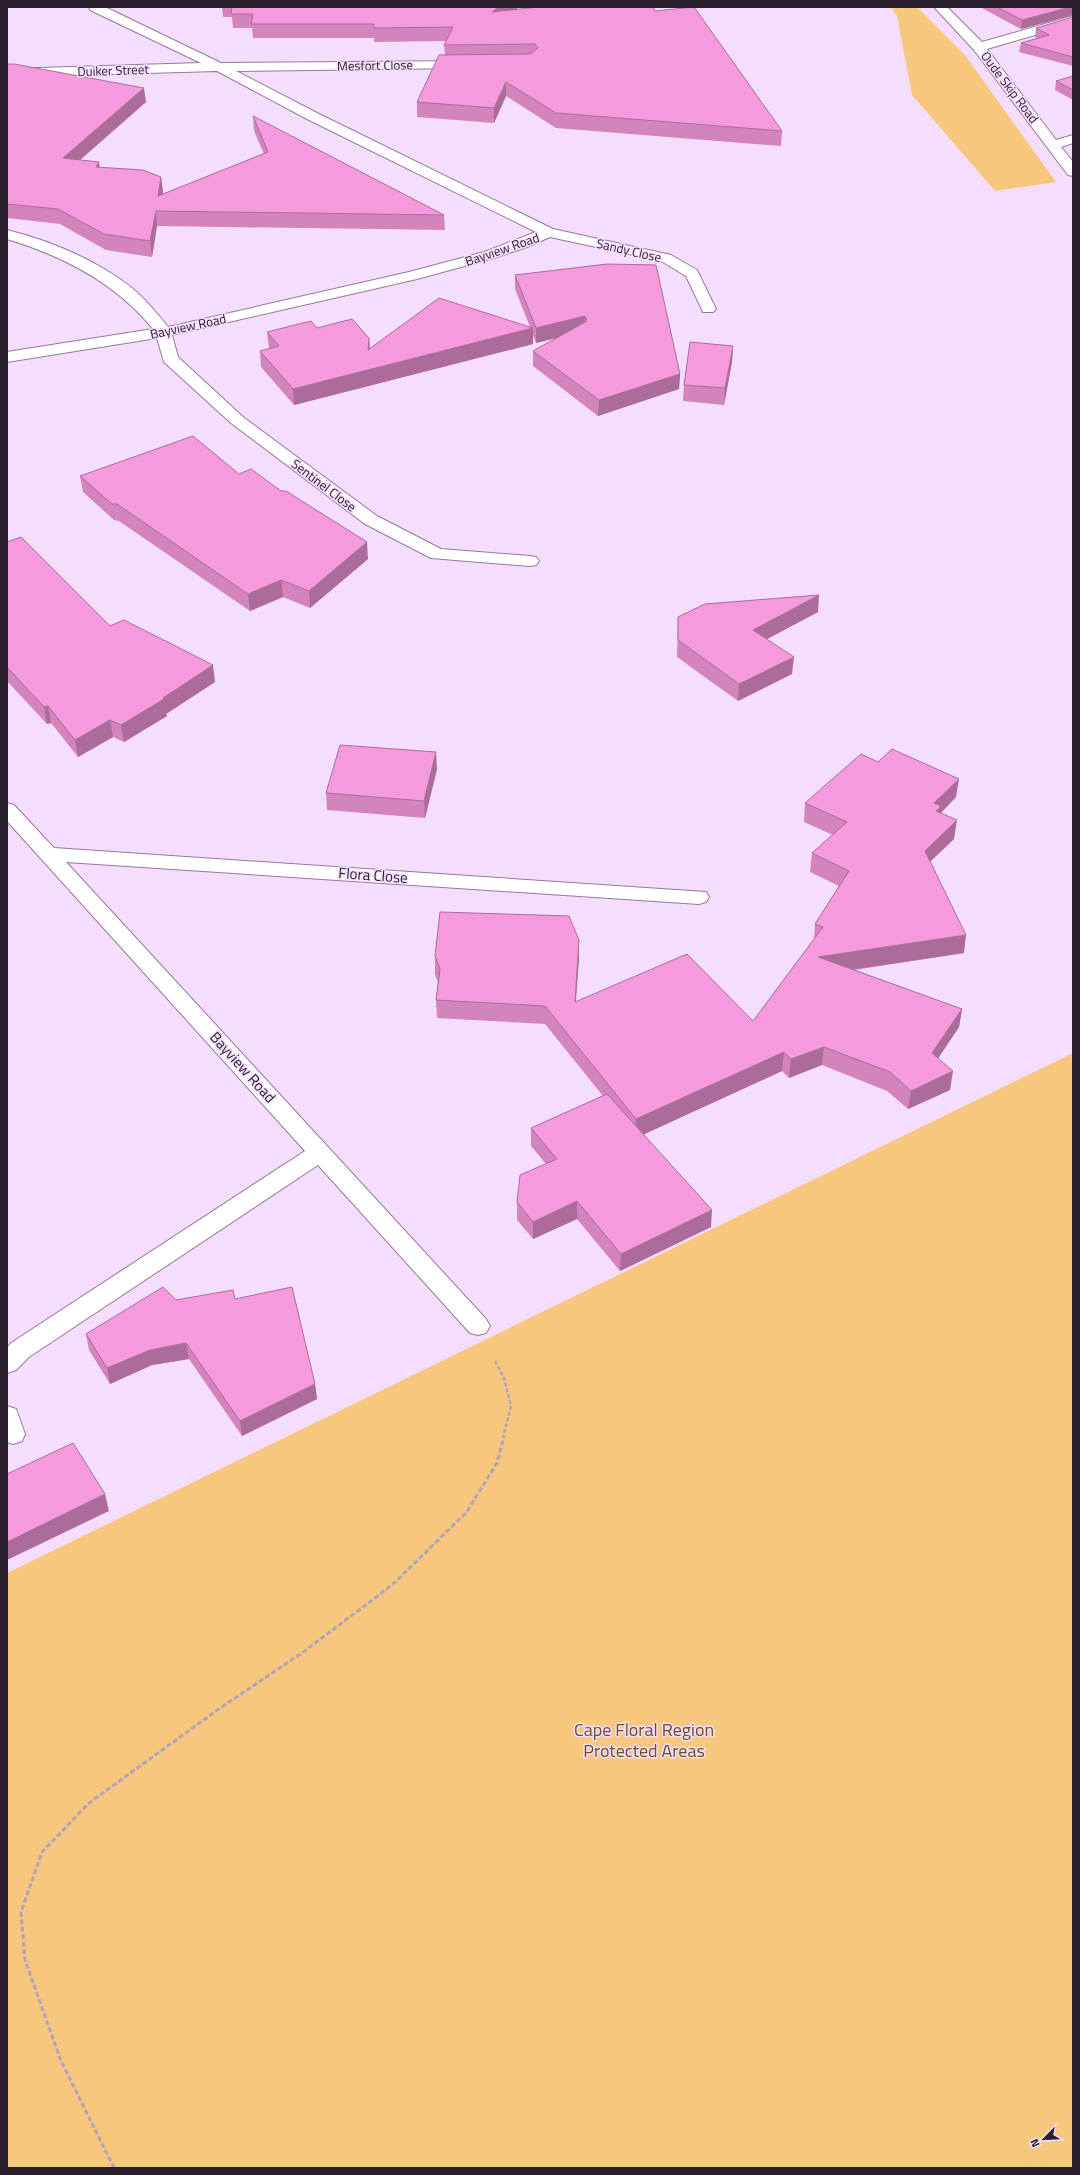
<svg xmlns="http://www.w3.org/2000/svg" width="1080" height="2175" viewBox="0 0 1080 2175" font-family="'Titillium Web',sans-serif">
<rect width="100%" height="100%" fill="#f5defd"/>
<!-- green -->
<g fill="#f6c77d">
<path d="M891 7H917L965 55 1056 182 995 191 912 95 897 16Z"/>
<path d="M1073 1053V2168H7V1573Z"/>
</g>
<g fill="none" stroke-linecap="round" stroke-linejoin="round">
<!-- minor casing -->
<g stroke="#93799c" stroke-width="2">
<g id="minor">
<path d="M89 7H105L221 63 470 61 472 64 470 67 465 68 236 71 317 113 553 229 671 255 697 270 716 309 713 312H703L686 276 661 261 550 237 527 247 494 258 417 279 172 335 178 357 243 417 377 516 441 549 530 556 536 557 539 561 536 565 530 566 431 558 365 524 231 423 164 362 157 338 7 362V352L153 329C116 283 63 256 7 239V230C51 241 96 260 132 288 145 299 157 313 168 327L409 272 484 252 536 232 307 119 217 71 7 77V69L201 63 90 10Z"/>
<path d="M934 7H947L982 42 1073 16V24L987 49 1056 140 1073 135V143L1061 147 1073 162V176L1068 175 974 50Z"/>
<path d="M7 803 14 805 54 848 706 892 709 897 706 902 699 904 66 862 486 1319 490 1326 486 1333 478 1335 470 1333 318 1165 29 1357 16 1370 7 1373V1348L11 1343 305 1151 7 821Z"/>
<path d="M7 1406 16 1409 25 1434 22 1441 13 1444 7 1442Z"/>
</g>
</g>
<!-- path-far1 -->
<path stroke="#b5a2bc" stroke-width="2.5" stroke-dasharray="4 2" stroke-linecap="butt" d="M495 1361 504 1378 511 1406 503 1437"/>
<!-- path -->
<path stroke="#b5a2bc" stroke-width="3" stroke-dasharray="5 2.5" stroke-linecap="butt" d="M114 2168 61 2061 25 1960 21 1912 42 1852 89 1803 223 1706 302 1653 392 1585 466 1513 497 1463 504 1436"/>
<!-- minor -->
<use href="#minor" fill="#fff" fill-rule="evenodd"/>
</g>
<!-- wall -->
<g fill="#d384bd">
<path d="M222 7H519L515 10 655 11 782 131 781 146 556 128 506 96 494 123 417 117V102L445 55 444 45 446 41 374 42V38H253L252 28H233L232 17H223Z"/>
<path d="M980 7H1073V15L1021 29Z"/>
<path d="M1073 17V66L1019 52 1021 43 1037 38 1035 37 1036 28Z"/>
<path d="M7 64 146 102 80 160 99 167 161 177 163 192 162 195 264 154 254 131 253 116 444 215 445 230 157 226 152 257 106 250 60 224 7 218Z"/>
<path d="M1073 76V100L1055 90 1056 81Z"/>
<path d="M515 275 680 374 679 389 598 416 533 366V351L557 338 536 343 533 335V344L294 405 261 367 260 351 269 349 267 332 317 328 369 338 370 348 530 327 515 289Z"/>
<path d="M733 346 732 362 724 405 683 401 684 385Z"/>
<path d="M239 474 368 559 310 608 283 597 250 611 119 521 114 520 83 492 80 476Z"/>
<path d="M7 542 110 626 215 682 166 714 167 716 124 742 113 737 78 757 51 723 47 724 7 681Z"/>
<path d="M818 612 767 639 792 674 738 701 677 657 678 617Z"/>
<path d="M437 769 425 818 327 810 326 793Z"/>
<path d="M956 797 940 813 954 839 930 862 964 953 854 970 962 1009 959 1027 938 1058 950 1090 908 1109 887 1091 822 1065 789 1078 782 1071 644 1134 711 1227 620 1271 577 1219 533 1239 517 1220V1202L546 1164 531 1146V1128L603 1096 545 1024 437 1018 436 1000 438 982 435 975V956L579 940V958L576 1002 753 1021 814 940 815 924 839 886 810 872 812 853 833 835 804 822 805 803Z"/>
<path d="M235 1299 315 1384 317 1399 242 1436 189 1359 152 1365 110 1384 89 1350 86 1334 176 1300Z"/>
</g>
<!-- shaded-wall -->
<g fill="#ac6c9a">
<path d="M499 7H519L492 26V12Z"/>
<path d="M1071 7H1073V15L1021 29 1022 20Z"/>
<path d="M506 82V96L494 123V108Z"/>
<path d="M144 88 146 102 65 173 63 158Z"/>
<path d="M99 162 101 177 96 167Z"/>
<path d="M161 177 163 192 160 211 158 196Z"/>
<path d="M156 211 157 226 152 257 150 241Z"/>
<path d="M585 316 584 331 536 343V328Z"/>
<path d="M533 328V344L294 405 293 389Z"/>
<path d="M369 338 370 354 368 350Z"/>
<path d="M733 346 732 362 724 405 725 388Z"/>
<path d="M680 374 679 389 598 416 599 400Z"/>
<path d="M367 542 368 559 310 608 309 591Z"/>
<path d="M281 580 283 597 250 611 248 594Z"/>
<path d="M819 595 818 612 752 647 753 630Z"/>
<path d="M794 657 792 674 738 701 739 684Z"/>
<path d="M213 665 215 682 166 714 167 716 124 742 121 725Z"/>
<path d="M48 706 51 723 47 724 44 707Z"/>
<path d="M110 720 113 737 78 757 75 740Z"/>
<path d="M436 752 437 769 425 818 424 801Z"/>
<path d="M959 779 956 797 941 813 939 825 934 803Z"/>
<path d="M957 820 954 839 922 869 925 851Z"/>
<path d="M966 935 964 953 816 975 818 957Z"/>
<path d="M579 940V958L574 1021 575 1002Z"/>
<path d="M962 1009 959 1027 929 1072 932 1053Z"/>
<path d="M824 1047 822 1065 789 1078 791 1059Z"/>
<path d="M784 1052 782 1071 636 1138V1119Z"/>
<path d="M953 1071 950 1090 908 1109 911 1091Z"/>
<path d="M577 1201V1219L533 1239V1222Z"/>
<path d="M712 1210 711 1227 620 1271 621 1254Z"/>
<path d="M186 1343 189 1359 152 1365 110 1384 107 1368 150 1350Z"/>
<path d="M315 1384 317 1399 242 1436 240 1421Z"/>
<path d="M105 1494 109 1511 7 1560V1542Z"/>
</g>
<!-- building -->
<g fill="#f59adc" stroke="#ac6c9a">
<path d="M232 7H499L492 12 539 7H653L655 11 694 7 782 131 556 113 506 82 494 108 417 102 439 55 530 54 538 48 535 44 444 45 453 27 374 28V24H251L253 14H231Z"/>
<path d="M997 7H1071L1022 20Z"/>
<path d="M1073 17V57L1021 43 1049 35 1036 28Z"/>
<path d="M7 64H14L144 88 63 158 99 162 96 167 143 170 161 177 158 196 268 152 253 116 444 215 156 211 150 241 104 234 58 209 7 204Z"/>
<path d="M1073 76V90L1056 81Z"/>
<path d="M607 264 656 265 680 374 599 400 533 351 587 321 585 316 536 328 515 275Z"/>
<path d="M439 298 533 328 293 389 260 351 279 346 267 332 311 321 317 328 352 319 369 338 368 350Z"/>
<path d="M690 342 733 346 725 388 684 385Z"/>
<path d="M193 436 239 474 251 469 281 491H286L367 542 309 591 281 580 248 594 117 504H112L80 476Z"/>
<path d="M21 537 110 626 124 620 213 665 163 698 164 699 121 725 110 720 75 740 48 706 44 707 7 667V542Z"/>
<path d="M819 595 753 630 794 657 739 684 678 640V617L705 604Z"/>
<path d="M340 745 436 752 424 801 326 793Z"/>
<path d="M892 749 959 779 934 803 941 806 936 811 957 820 925 851 966 935 818 957 962 1009 932 1053 953 1071 911 1091 890 1072 824 1047 791 1059 784 1052 636 1119 545 1006 436 1000 440 969 435 956 440 912 569 916 579 940 575 1002 687 954 753 1021 823 927 815 924 849 871 812 853 847 822 805 803 861 754 878 762Z"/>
<path d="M607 1094 712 1210 621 1254 577 1201 533 1222 517 1202 520 1175 557 1159 531 1128Z"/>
<path d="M163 1287 176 1300 233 1290 235 1299 292 1287 315 1384 240 1421 186 1343 150 1350 107 1368 86 1334Z"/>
<path d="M73 1443 105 1494 7 1542V1474Z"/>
</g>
<g text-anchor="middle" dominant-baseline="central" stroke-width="3" stroke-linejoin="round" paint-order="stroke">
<!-- far-street labels -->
<g font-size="13" fill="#291e2c" stroke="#f5defd">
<text transform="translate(375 65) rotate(-1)">Mesfort Close</text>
<text transform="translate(113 70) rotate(-2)">Duiker Street</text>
<text transform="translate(1010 87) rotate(53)">Oude Skip Road</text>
<text transform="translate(502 249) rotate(-19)">Bayview Road</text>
<text transform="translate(629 250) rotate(13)">Sandy Close</text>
<text transform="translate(188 326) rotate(-12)">Bayview Road</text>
<text transform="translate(324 485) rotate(37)">Sentinel Close</text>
</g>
<!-- street labels -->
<g font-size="15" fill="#291e2c" stroke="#f5defd">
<text transform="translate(373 875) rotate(4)">Flora Close</text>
<text transform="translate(243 1067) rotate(48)">Bayview Road</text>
</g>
<!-- near-park labels -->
<g font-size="18" fill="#695027" stroke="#f5defd">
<text x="644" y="1729">Cape Floral Region<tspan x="644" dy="21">Protected Areas</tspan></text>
</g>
</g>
<!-- border -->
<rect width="1080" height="2175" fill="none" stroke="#291e2c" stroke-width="16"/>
<!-- north arrow -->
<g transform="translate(1044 2139) rotate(246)" stroke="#f5defd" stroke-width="3" paint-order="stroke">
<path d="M0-3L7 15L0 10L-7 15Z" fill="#291e2c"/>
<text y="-6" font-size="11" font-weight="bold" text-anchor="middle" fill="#291e2c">N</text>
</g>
</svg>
